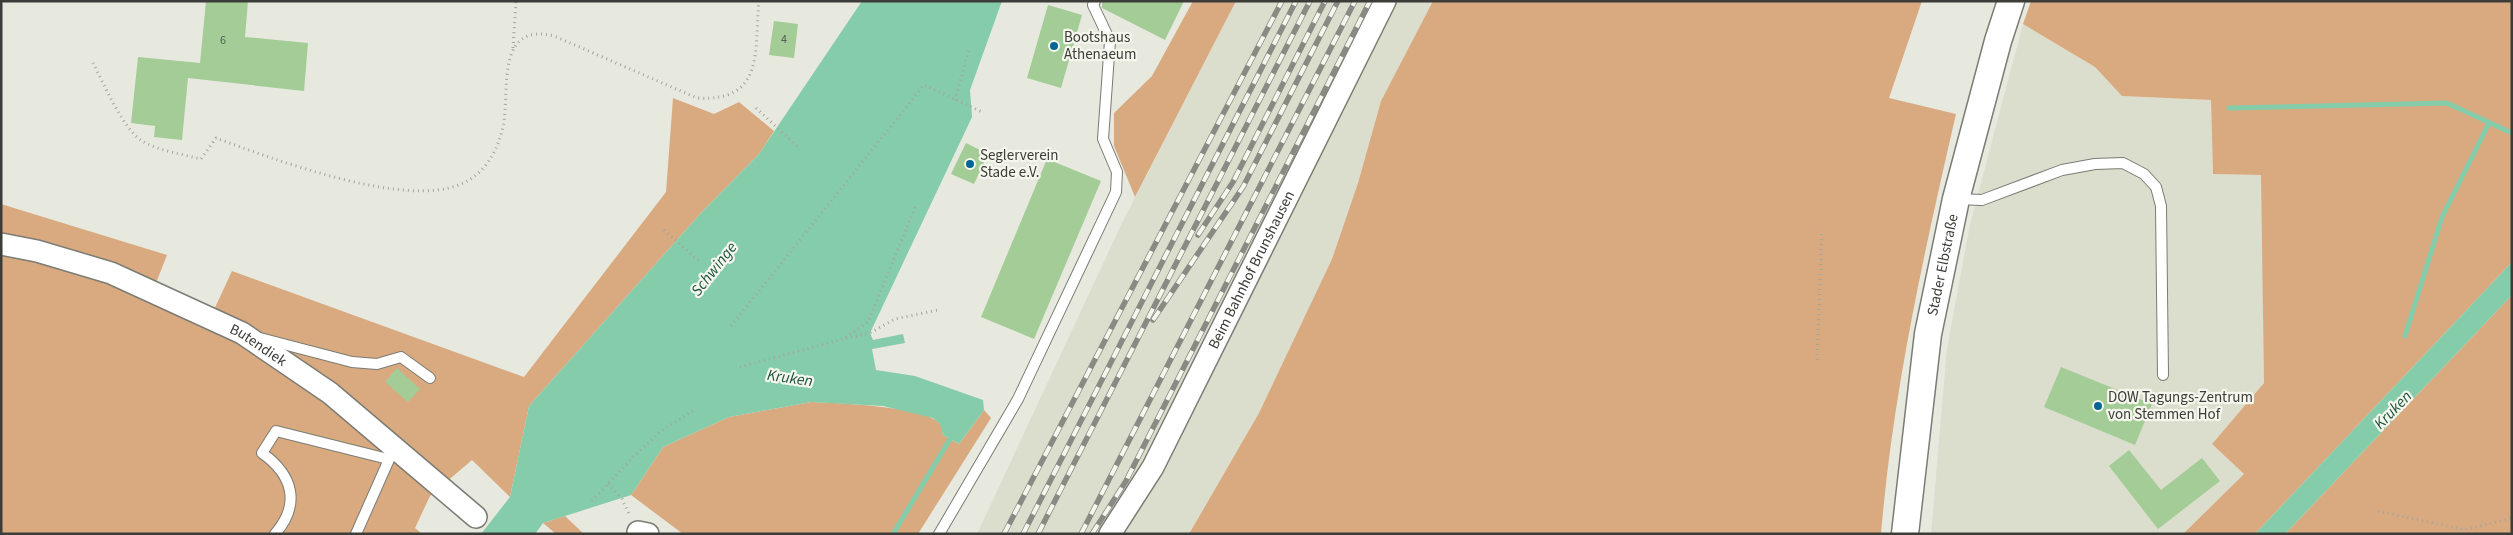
<svg xmlns="http://www.w3.org/2000/svg" width="2513" height="535" viewBox="0 0 2513 535" font-family="'Source Sans 3',sans-serif">
<rect width="100%" height="100%" fill="#e7e9df"/>
<!-- built -->
<g fill="#dcdecd">
<path d="M1236 1H1433L1381 101 1358 183 1332 259 1259 413 1189 534H977L1122 223Z"/>
<path d="M2023 24 2095 67 2122 96 2211 100 2213 174 2262 175 2264 383 2212 444 2244 474 2183 534H1931L1947 348 1970 224Z"/>
</g>
<!-- green -->
<g fill="#d9aa80">
<path d="M1193 1H1236L1135 197 1114 146V113L1152 76Z"/>
<path d="M1433 1H1922L1889 98 1956 114C1924 253 1893 391 1881 534H1189L1259 413 1332 259 1358 183 1381 101Z"/>
<path d="M2031 1H2512V262L2255 534H2183L2244 474 2212 444 2264 383 2261 175 2213 174 2211 100 2122 96 2095 67 2023 24Z"/>
<path d="M673 98 714 114 739 102 774 131 759 154 701 213 529 406 510 497 472 460 430 496 415 528 422 534H1V204L167 255 149 301 206 327 232 271 524 377 666 192Z"/>
<path d="M2512 295V534H2285Z"/>
<path d="M811 402C834 403 927 406 940 424 942 426 942 432 943 435L959 444 984 410 991 418 918 534H683L631 495 663 447 729 417Z"/>
<path d="M565 516 584 534H556L543 523Z"/>
</g>
<!-- water -->
<g fill="#85ccaa">
<path d="M862 1H1002L970 90 972 117 870 333 873 340 903 334 905 343 872 349 876 370 915 376 983 400 984 410 959 444 943 435 940 424 933 418 883 406 811 402 729 417 663 447 631 495 543 523 535 534H481L510 497 529 406 701 213 759 154Z"/>
<path d="M2512 262V295L2285 534H2255Z"/>
</g>
<g fill="none" stroke-linecap="round" stroke-linejoin="round">
<!-- stream -->
<g stroke="#85ccaa" stroke-width="5">
<path d="M2229 108 2447 103 2512 133"/>
<path d="M2405 336 2442 217 2489 123"/>
<path d="M893 534 953 434"/>
</g>
</g>
<!-- building -->
<g fill="#a3cc96">
<path d="M206 1H248L245 37 308 43 304 91 188 78 182 140 154 137 155 126 131 123 138 57 200 63Z"/>
<path d="M1102 1H1184L1165 40 1102 8Z"/>
<path d="M1048 5 1082 15 1061 88 1027 78Z"/>
<path d="M774 21 798 24 794 58 769 55Z"/>
<path d="M966 143 988 154 974 184 951 174Z"/>
<path d="M1047 159 1101 181 1034 339 981 317Z"/>
<path d="M2061 367 2152 404 2135 445 2044 407Z"/>
<path d="M397 368 420 389 408 402 385 382Z"/>
<path d="M2129 450 2161 490 2202 458 2220 481 2158 529 2109 466Z"/>
</g>
<g fill="none" stroke-linecap="round" stroke-linejoin="round">
<!-- service casing -->
<g stroke="#7b7c74" stroke-width="12">
<g id="service">
<path d="M1957 199 1982 200 2062 170 2095 164 2123 163 2144 174 2156 187 2161 206 2163 375"/>
<path d="M260 338 352 362 377 364 401 357 430 378"/>
<path d="M275 534C301 504 293 475 262 453L276 431 388 459"/>
<path d="M356 534 391 455"/>
<path d="M939 534 1018 399 1116 192 1117 172 1103 139 1110 41 1093 5 1095 1"/>
</g>
</g>
<!-- minor casing -->
<g stroke="#7b7c74" stroke-width="24">
<g id="minor">
<path id="s1" d="M1 244 37 251 111 273 242 333 330 393 476 517"/>
<path d="M638 532 648 534"/>
<path id="s2" d="M1110 534 1153 467 1385 1"/>
</g>
</g>
<!-- tertiary casing -->
<g stroke="#7b7c74" stroke-width="29">
<g id="tertiary">
<path id="s3" d="M1905 534 1928 334 1956 199 1998 41 2011 1"/>
</g>
</g>
<!-- path -->
<g stroke="#a4a69e" stroke-width="3" stroke-dasharray="1 4" stroke-linecap="butt">
<path d="M513 48 516 1"/>
<path d="M93 63C104 84 123 129 142 141 159 151 182 154 201 159L216 138C273 159 405 209 461 184 486 174 500 147 504 121 509 86 497 22 554 36L697 98C765 102 754 52 759 1"/>
<path d="M955 100 969 49"/>
<path d="M756 108 800 149"/>
<path d="M664 230 701 263"/>
<path d="M731 326 924 85 982 112"/>
<path d="M846 338 870 333 895 319 938 310"/>
<path d="M1817 360 1822 230"/>
<path d="M740 367 843 339 868 322 916 205"/>
<path d="M608 484 622 499 630 516"/>
<path d="M592 501 634 456 661 431 694 410"/>
<path d="M2378 511 2465 530 2512 518"/>
</g>
<!-- service -->
<use href="#service" stroke="#fff" stroke-width="10"/>
<!-- minor -->
<use href="#minor" stroke="#fff" stroke-width="21"/>
<!-- tertiary -->
<use href="#tertiary" stroke="#fff" stroke-width="26"/>
<!-- rail casing -->
<g stroke="#898a84" stroke-width="5.5">
<g id="rail">
<path d="M1198 235 1233 182 1325 1"/>
<path d="M1153 320 1243 187 1338 1"/>
<path d="M1004 534 1282 1"/>
<path d="M1023 534 1296 1"/>
<path d="M1038 534 1310 1"/>
<path d="M1081 534 1355 1"/>
<path d="M1092 534 1126 481 1370 1"/>
</g>
</g>
<!-- rail -->
<use href="#rail" stroke="#f5f6ec" stroke-width="4" stroke-dasharray="11" stroke-linecap="butt"/>
</g>
<!-- markers -->
<g fill="#006694" stroke="#f5f6ec" stroke-width="2">
<circle cx="1054" cy="46" r="5"/>
<circle cx="970" cy="164" r="5"/>
<circle cx="2098" cy="406" r="5"/>
</g>
<g text-anchor="middle" dominant-baseline="central" stroke-width="4.5" stroke-linejoin="round" paint-order="stroke">
<!-- number labels -->
<g font-size="12" fill="#566150">
<text x="784" y="39">4</text>
<text x="223" y="40">6</text>
</g>
<!-- poi labels -->
<g font-size="15" fill="#3c3d39" stroke="#f5f6ec" text-anchor="start">
<text x="1064" y="37">Bootshaus<tspan x="1064" dy="17">Athenaeum</tspan></text>
<text x="980" y="155">Seglerverein<tspan x="980" dy="17">Stade e.V.</tspan></text>
<text x="2108" y="397">DOW Tagungs-Zentrum<tspan x="2108" dy="17">von Stemmen Hof</tspan></text>
</g>
<!-- street labels -->
<g font-size="15" fill="#3c3d39" stroke="#f5f6ec">
<text stroke="none"><textPath href="#s3" startOffset="272">Stader Elbstraße</textPath></text>
<text stroke="none"><textPath href="#s2" startOffset="300">Beim Bahnhof Brunshausen</textPath></text>
<text stroke="none"><textPath href="#s1" startOffset="278">Butendiek</textPath></text>
</g>
<!-- water labels -->
<g font-size="16" font-style="italic" fill="#1c533c" stroke="#f5f6ec">
<text transform="translate(714 269) rotate(-52)">Schwinge</text>
<text transform="translate(790 378) rotate(8)">Kruken</text>
<text transform="translate(2393 410) rotate(-46)">Kruken</text>
</g>
</g>
<!-- border -->
<rect width="2513" height="535" fill="none" stroke="#3c3d39" stroke-width="5"/>
</svg>
